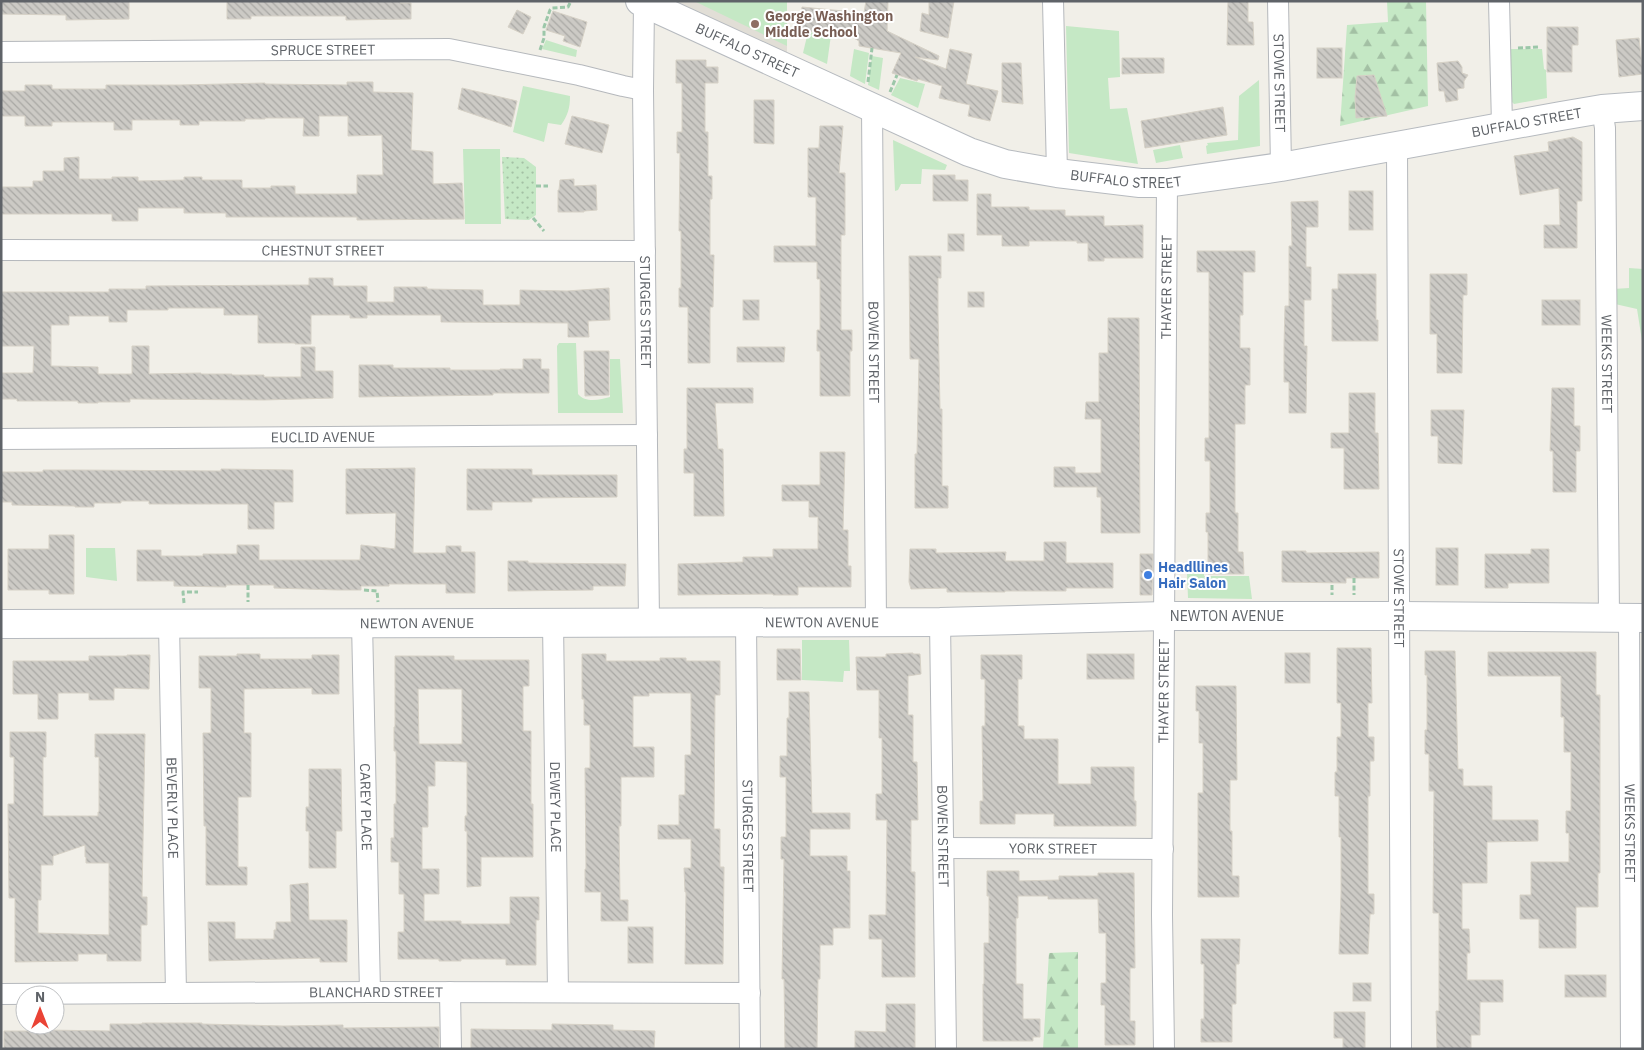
<svg xmlns="http://www.w3.org/2000/svg" width="1644" height="1050" viewBox="0 0 1644 1050" font-family="'IBM Plex Sans',sans-serif">
<defs>
<pattern id="forest-firs" width="22" height="20" patternUnits="userSpaceOnUse" patternTransform="scale(1.25)"><rect width="22" height="20" fill="#c5e8c5"/><path d="M5 1l3.5 6h-7zM16 11l3.5 6h-7z" fill="#a3c0a4"/></pattern>
<pattern id="park-dots" width="8" height="8" patternUnits="userSpaceOnUse" patternTransform="scale(1.25)"><rect width="8" height="8" fill="#c5e8c5"/><path d="M2 2h.1M6 6h.1" fill="none" stroke="#a3c0a4" stroke-width="1.8" stroke-linecap="round"/></pattern>
<pattern id="building-back-hatch" width="6" height="6" patternUnits="userSpaceOnUse" patternTransform="scale(1.25)"><rect width="6" height="6" fill="#cccac5"/><path d="M-1 5l2 2M0 0l6 6M5-1l2 2" fill="none" stroke="#a9a8a4"/></pattern>
</defs>
<rect width="100%" height="100%" fill="#f1efe8"/>
<!-- education -->
<path fill="#e1ded6" d="M673 1H787V53Z"/>
<!-- grass -->
<g fill="#c5e8c5">
<path d="M694 1H787V46Z"/>
<path d="M1066 26 1119 31 1120 77 1108 78 1110 109 1127 108 1138 164 1069 153Z"/>
<path d="M808 32 831 35 827 64 803 53Z"/>
<path d="M546 40 577 50 576 57 542 49Z"/>
<path d="M854 49 869 53 865 84 850 76Z"/>
<path d="M1510 49H1542L1544 69 1546 70 1547 98 1514 104 1512 102Z"/>
<path d="M872 56 883 58 879 90 868 85Z"/>
<path d="M900 78 925 84 918 108 891 95Z"/>
<path d="M1259 80 1260 146 1207 154 1206 146 1208 145 1207 143 1238 140 1239 96Z"/>
<path d="M523 86 570 96C570 108 568 115 561 125L548 123 544 142 513 132Z"/>
<path d="M893 140 947 165 945 170 922 169 921 184H901L898 190 895 191Z"/>
<path d="M1180 145 1183 158 1156 163 1153 150Z"/>
<path d="M463 149H500L501 224H465Z"/>
<path d="M1629 268 1643 269V347L1637 309 1615 304 1613 289 1629 288Z"/>
<path d="M559 343H576L578 394C585 403 600 400 610 397V359H620L623 413H558L557 346Z"/>
<path d="M86 548H115L117 581 86 577Z"/>
<path d="M1204 571V576H1249L1252 599 1188 598 1187 573Z"/>
<path d="M802 640H849L850 671H844L843 682 802 680Z"/>
</g>
<!-- forest -->
<g fill="url(#forest-firs)">
<path d="M1387 1H1426L1428 106 1340 126 1347 25 1388 22Z"/>
<path d="M1078 952V1049H1043L1049 953Z"/>
</g>
<!-- park -->
<path fill="url(#park-dots)" d="M502 157 524 158 536 167V215L529 220 505 219Z"/>
<!-- building -->
<g fill="url(#building-back-hatch)" stroke="#d6d1c6" fill-rule="evenodd">
<path d="M1 1H129V19L66 20V15L1 14Z"/>
<path d="M227 1H400V3H411V19L346 20V16H251V19H227Z"/>
<path d="M866 1H888L887 31 939 56 938 60 915 57 946 69 950 49 972 54 966 84 998 91 990 121 968 116 970 105 939 98 942 86 918 79 917 81 892 73 901 53 859 46V41L849 35 799 30 802 7 864 13Z"/>
<path d="M929 1H954L948 38 920 31 922 13 929 15Z"/>
<path d="M1228 1H1248V22H1253L1254 45H1227Z"/>
<path d="M517 10 531 17 523 34 508 27Z"/>
<path d="M553 11 587 22 580 47 563 41 565 36 546 30Z"/>
<path d="M1547 27H1578V45H1572V72H1547Z"/>
<path d="M1639 38 1643 74 1619 77 1616 40Z"/>
<rect x="1317" y="48" width="25" height="30"/>
<path d="M1122 58H1164V73L1122 74Z"/>
<path d="M676 60H706V67H718V83H705V132H708V176H712V199H710V255H714L713 307H710V363H688V307H679V288H681V231H679L680 153H677V132H682V83H676Z"/>
<path d="M1458 61 1462 67V73L1468 75 1464 81V88L1457 89 1458 100 1446 102 1444 91H1439L1437 63Z"/>
<path d="M1002 63H1021L1023 104 1002 102Z"/>
<path d="M1374 75 1387 116 1356 118 1355 98 1357 76Z"/>
<path d="M347 82H373V92L413 93 411 150 433 152V184L462 183 464 219 357 220V217H226V213H184V208H138V221H112V214H1V187H33V181H43V171H64V158L79 157V179H112V177H138V181L184 180V177H202V180H242V188H271V186H295V194H357V175H383L382 135 348 136V116H319V136H303L304 118H265V119H245V121H199V125H180V120H132V130H114V122H52V126H25V116H1V91H25V85H52V89H106V85H180L265 83V84L347 85Z"/>
<path d="M462 88 517 101 511 127 458 109Z"/>
<path d="M754 100H774V144L754 143Z"/>
<path d="M1223 107 1227 135 1145 148 1141 121Z"/>
<path d="M572 116 609 125 602 153 565 144Z"/>
<path d="M820 126H843L839 173H845V235H841V330H852V351H850V396H820V351H817V330H820V279H817V262H774V246H816V197H808V148H819Z"/>
<path d="M1573 137 1582 142V201H1577V248H1544V225H1560L1559 188 1520 195 1514 156 1549 151 1548 142Z"/>
<path d="M933 175H955V180H968V201H933Z"/>
<path d="M574 179V186L596 185 597 210 584 211V212H558V190H559L560 180Z"/>
<rect x="1349" y="191" width="24" height="39"/>
<path d="M977 194H991V207H1029V210H1065V216H1104V226L1143 225V258H1104V261H1088V243H1077V241H1029V246H1002V235H977Z"/>
<path d="M1318 201V227H1306V267H1311V300H1304V346H1307L1306 413H1289V382H1284V346L1285 306H1289V246H1292L1291 202Z"/>
<rect x="948" y="234" width="16" height="17"/>
<path d="M1197 251H1255V272H1243V315H1240V348H1250V385H1245V424H1235V513H1238V552H1243L1244 574H1208V532H1206V513H1210V461H1205V438H1209V272H1197Z"/>
<path d="M909 256H941V278H938V313L940 409H942V486H948V508H915V454H917L919 359H910Z"/>
<path d="M1338 274H1376V320H1378V341H1332V289H1338Z"/>
<path d="M1430 274H1467V295H1463L1462 373H1437V334H1430Z"/>
<path d="M309 278H333V286H367V302H394V287H427V289L483 290V305H520V290L567 291 609 288 610 320 588 321 589 337H568V323L441 322V315H367V318H350V315H311V344H295V343H258V315H224V308H168V310H127V322H109V316H69V325H51V366L98 367V374H132V346H149V374L201 373V374H232V375H264V377H301V347H315V371H333V398L264 400 130 399V402H98V403H78V401H17V399H1V373H33L34 346H1V292H109V289H146V286L309 285Z"/>
<rect x="968" y="292" width="16" height="15"/>
<rect x="743" y="300" width="16" height="20"/>
<rect x="1542" y="300" width="38" height="25"/>
<path d="M1108 318H1139L1140 533H1101V497H1097V487H1054V467H1075V473H1101V419H1085L1086 402H1099V353H1108Z"/>
<path d="M737 347H785L784 362H737Z"/>
<path d="M584 351H609V395L585 396Z"/>
<path d="M523 359H541V369H549V393H493V395L359 397V365H393V368H450V370H500V369H523Z"/>
<path d="M687 388H753V403H715L718 449H723L724 516H694V473H684V449H687Z"/>
<path d="M1552 388H1574V426H1580V451H1576V492H1553V451H1550Z"/>
<path d="M1349 393H1375V433H1378L1379 489H1344V448H1331V433H1349Z"/>
<path d="M1431 410H1464L1462 464 1438 463V436H1431Z"/>
<path d="M820 452H845L843 530H848V566H851V587H798V595H773V594L678 595V564L743 562V557H773V549H818V517H809V501H782V485H820Z"/>
<path d="M415 468 413 553H446V546H461V552H475V593H446V584H389V586H361V590H338L274 588V585H226V587L174 586V581H137V550H161V556H203V554H237V545H259V560H360L361 545 395 549 396 513 346 514V469Z"/>
<path d="M221 469 293 470V502H274V529H248V504H149V501H121V503H94V507H75V506L12 505V502H1V472H43V470H75L221 471Z"/>
<path d="M467 469H532V475H617V497L532 498V502H492V510H467Z"/>
<path d="M49 535H74V594H49V590H8V549H49Z"/>
<path d="M1044 542H1066V563H1113V588H1066V591H1005V592H947V588L911 589 909 582 910 549H936V553L1006 552 1005 561H1044Z"/>
<rect x="1436" y="548" width="22" height="37"/>
<path d="M1531 549H1549V583H1508V588H1485V554H1531Z"/>
<path d="M1282 551H1306V553L1379 552V578H1346V583L1282 582Z"/>
<path d="M1140 554H1153L1152 595H1140Z"/>
<path d="M508 561H528V563L626 564 625 586H593V590L508 591Z"/>
<path d="M1337 648H1371L1372 703H1368V737H1374V761H1370V796H1368V894H1374V914H1370L1368 954H1339L1341 894V837H1339V796H1335V772H1337V737H1341V703H1337Z"/>
<path d="M777 649H800L801 680H777Z"/>
<path d="M1425 651H1455L1458 769H1463V786H1492V820H1538V841L1487 842V883H1462V929H1469L1470 953H1467V980H1503V1002H1480V1035H1471V1049H1437L1436 1011H1439V913H1433L1434 791H1429V754H1425V730H1427V675H1425Z"/>
<path d="M1488 652H1596V695H1600V873H1598V907H1576V948H1539V919H1520V895H1531V862H1569V833H1566V811H1571V752H1564V717H1561V676H1488Z"/>
<path d="M913 653V654H920L921 674 908 676V715H913V762H917L918 820H911V872H915V977H882V939H869V915H886L887 820H876V794H882V738H879V690H857L856 657H886V654Z"/>
<rect x="1285" y="653" width="25" height="30"/>
<path d="M237 654H260V659H312V655H339V694H312V688L244 689V733H251V797H238V867H247V885H206V826H204L203 733H211V688H199V656H237Z"/>
<path d="M582 654H606V661H660V658H686V661H720V695H715L714 829H720V867H724L723 964H685L686 892H685L684 868H691V839H658V825H679V795H685V755H691V693H649V696H633V747H654V777H621V826H619L620 900H628V921H601V892H585V869H586L585 768H590V725H584V699H582Z"/>
<rect x="1087" y="654" width="47" height="25"/>
<path d="M127 655H150L149 689 114 688V700H89V693H58V719H38V694H13V661H89V656H127Z"/>
<path d="M981 655H1022V679H1018V726H1024V739H1058V784H1091V767H1134V801H1136V826H1054V814H1015V824H980V801H983L982 726H985V679H981Z"/>
<path d="M395 656H454V660H529V686H523V731H531V804H533V857H481V886L467 887V831H465V816H467V762L435 761V786H428V827H422V869H439V894H424V921H461V924H510V897H539V920H536V965H506V959H461V961H439V959H398V932H404V894H399V862H391V838H394V804H396V751H394V727H395ZM418 689H462V744H419Z"/>
<path d="M1196 686H1236L1237 780H1230V831H1232V876H1239V897H1198V793H1203V743H1199V711H1196Z"/>
<path d="M789 692H809L812 813H850V829H810V856H847V871H850V928H833V945H820V979H818L817 1049H785L784 979H782L784 859H781V837H786V777H780V756H787V718H789Z"/>
<path d="M10 732H46V757H43V816H98V812H99V757H95V734H145L142 897H147V925H141V961H107V954H78V961L15 962V898H9L8 804H14V757H10ZM85 845V857H86V863H109V935L38 933V900H41V865H53V856Z"/>
<path d="M309 769H341L342 831H336V868H309V831H306V807H309Z"/>
<path d="M987 871H1019V881L1059 880V876H1098V873H1134L1135 968H1130V1021H1135V1045H1105V1005H1101V983H1106V933H1099L1098 899H1048V896H1018V918H1016V984H1023V1019H1040V1037H1033V1041H983V984H984V943H989V896H987Z"/>
<path d="M308 883 309 920H347V962H320V958L209 961 208 922H235V939H274V930H276V922H291L290 885Z"/>
<rect x="628" y="927" width="25" height="36"/>
<path d="M1201 939H1240L1239 964H1236V1004H1232V1042H1201V1019H1204V964H1201Z"/>
<rect x="1565" y="975" width="41" height="22"/>
<rect x="1353" y="983" width="18" height="18"/>
<path d="M886 1004H915V1049H855V1031L886 1032Z"/>
<path d="M1334 1012H1365V1049H1343V1038H1334Z"/>
<path d="M142 1023H202V1024L284 1026 343 1025V1028L439 1027V1049H4V1031H45V1030L110 1031V1024H142Z"/>
<path d="M552 1024 613 1025V1030L655 1031 654 1049H471V1029L552 1030Z"/>
</g>
<g fill="none" stroke-linecap="round" stroke-linejoin="round">
<!-- street casing -->
<g stroke="#b5b8bc" stroke-width="22">
<g id="street">
<path d="M1053 1 1057 173"/>
<path id="s1" d="M1278 1 1281 167"/>
<path d="M1499 1 1502 125"/>
<path id="s2" d="M644 3 643 90 649 622"/>
<path id="s3" d="M1 52 449 49 579 75 623 86 643 90"/>
<path id="s4" d="M872 108 876 622"/>
<path id="s5" d="M1602 109 1605 128 1609 618"/>
<path id="s6" d="M1397 147 1401 1049"/>
<path id="s7" d="M1 250 645 251"/>
<path id="s8" d="M1 439 647 435"/>
<path id="s9" d="M1629 618 1631 1049"/>
<path id="s10" d="M553 622 558 992"/>
<path id="s11" d="M746 622 750 1049"/>
<path id="s12" d="M940 622 946 1049"/>
<path id="s13" d="M362 623 370 992"/>
<path id="s14" d="M169 624 176 992"/>
<path id="s15" d="M943 848 1163 849"/>
<path d="M450 992 451 1049"/>
<path id="s16" d="M1 994 370 992 750 993"/>
<path id="s17" d="M1164 1049 1162 915 1167 183"/>
</g>
</g>
<!-- secondary casing -->
<g stroke="#b6babf" stroke-width="30">
<g id="secondary">
<path id="s18" d="M640 1 969 152 1005 164 1057 173 1140 183H1167L1281 167 1561 116 1602 109 1643 106"/>
<path id="s19" d="M1 624 940 622 1165 616H1400L1643 618"/>
</g>
</g>
<!-- path -->
<g stroke="#9cc7a9" stroke-width="3" stroke-dasharray="5 2.5" stroke-linecap="butt">
<path d="M1518 48 1539 47"/>
<path d="M540 50 544 38V27L550 10 552 8 568 7 571 1"/>
<path d="M868 82 872 48"/>
<path d="M890 92 897 75"/>
<path d="M536 186H548"/>
<path d="M533 218 544 231"/>
<path d="M1354 578V595"/>
<path d="M248 585V602"/>
<path d="M1332 585V595"/>
<path d="M364 590 377 591 378 602"/>
<path d="M184 603 183 592H198"/>
</g>
<!-- street -->
<use href="#street" stroke="#fff" stroke-width="20"/>
<!-- secondary -->
<use href="#secondary" stroke="#fff" stroke-width="28"/>
</g>
<!-- markers -->
<circle fill="#8d6e63" stroke="#fff" stroke-width="2" cx="755" cy="24" r="5"/>
<circle fill="#3f7fe0" stroke="#fff" stroke-width="2" cx="1148" cy="575" r="5"/>
<g text-anchor="middle" dominant-baseline="central" stroke-width="4" stroke-linejoin="round" paint-order="stroke">
<!-- education labels -->
<g font-size="14" font-weight="bold" fill="#785e54" stroke="#fff" text-anchor="start">
<text x="765" y="16">George Washington<tspan x="765" dy="16">Middle School</tspan></text>
</g>
<!-- street labels -->
<g font-size="14" fill="#5f6368" stroke="#fff">
<text stroke="none"><textPath href="#s3" startOffset="322">SPRUCE STREET</textPath></text>
<text stroke="none"><textPath href="#s18" startOffset="118">BUFFALO STREET</textPath></text>
<text stroke="none"><textPath href="#s1" startOffset="82">STOWE STREET</textPath></text>
<text stroke="none"><textPath href="#s18" startOffset="928">BUFFALO STREET</textPath></text>
<text stroke="none"><textPath href="#s18" startOffset="522">BUFFALO STREET</textPath></text>
<text stroke="none"><textPath href="#s7" startOffset="322">CHESTNUT STREET</textPath></text>
<text stroke="none"><textPath href="#s17" startOffset="762">THAYER STREET</textPath></text>
<text stroke="none"><textPath href="#s2" startOffset="309">STURGES STREET</textPath></text>
<text stroke="none"><textPath href="#s4" startOffset="244">BOWEN STREET</textPath></text>
<text stroke="none"><textPath href="#s5" startOffset="255">WEEKS STREET</textPath></text>
<text stroke="none"><textPath href="#s8" startOffset="322">EUCLID AVENUE</textPath></text>
<text stroke="none"><textPath href="#s6" startOffset="451">STOWE STREET</textPath></text>
<text stroke="none"><textPath href="#s19" startOffset="1226">NEWTON AVENUE</textPath></text>
<text stroke="none"><textPath href="#s19" startOffset="821">NEWTON AVENUE</textPath></text>
<text stroke="none"><textPath href="#s19" startOffset="416">NEWTON AVENUE</textPath></text>
<text stroke="none"><textPath href="#s17" startOffset="358">THAYER STREET</textPath></text>
<text stroke="none"><textPath href="#s13" startOffset="184">CAREY PLACE</textPath></text>
<text stroke="none"><textPath href="#s10" startOffset="185">DEWEY PLACE</textPath></text>
<text stroke="none"><textPath href="#s14" startOffset="184">BEVERLY PLACE</textPath></text>
<text stroke="none"><textPath href="#s9" startOffset="215">WEEKS STREET</textPath></text>
<text stroke="none"><textPath href="#s11" startOffset="214">STURGES STREET</textPath></text>
<text stroke="none"><textPath href="#s12" startOffset="214">BOWEN STREET</textPath></text>
<text stroke="none"><textPath href="#s15" startOffset="110">YORK STREET</textPath></text>
<text stroke="none"><textPath href="#s16" startOffset="375">BLANCHARD STREET</textPath></text>
</g>
<!-- shop labels -->
<g font-size="14" font-weight="bold" fill="#366cbe" stroke="#fff" text-anchor="start">
<text x="1158" y="567">Headllines<tspan x="1158" dy="16">Hair Salon</tspan></text>
</g>
</g>
<!-- border -->
<rect width="1644" height="1050" fill="none" stroke="#5f6368" stroke-width="5"/>
<!-- north arrow -->
<g transform="translate(40 1010)"><circle r="24" fill="#ffffff" stroke="#bfc1c3"/>
<path d="M0-4L9 19L0 12L-9 19Z" fill="#ea4335"/>
<text y="-8" font-size="14" font-weight="bold" text-anchor="middle" fill="#5f6368">N</text>
</g>
</svg>
